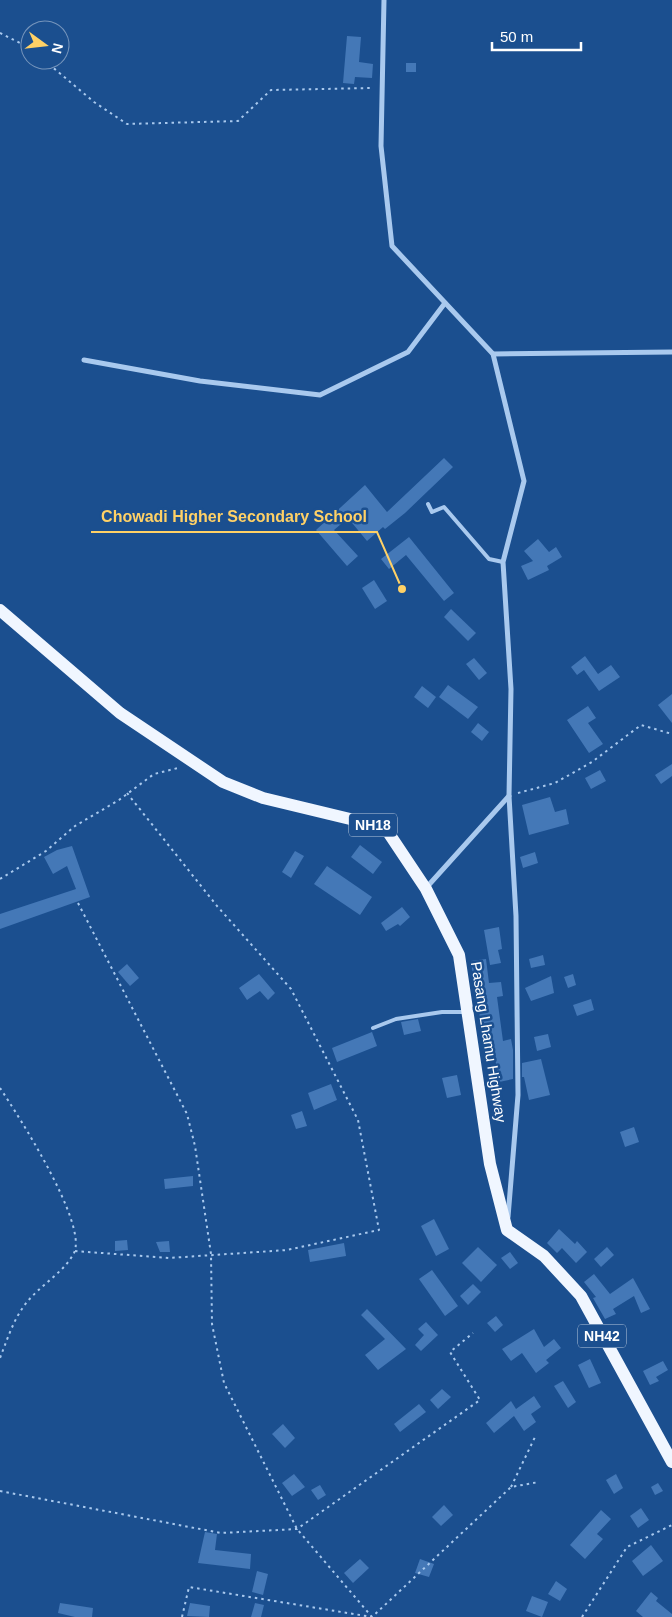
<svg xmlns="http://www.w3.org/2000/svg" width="672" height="1617" viewBox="0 0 672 1617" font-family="Helvetica,sans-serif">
<rect width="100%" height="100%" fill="#1b4f8f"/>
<!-- building -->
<g fill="#4478b7">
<path d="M347 36 361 37 359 62 373 64 372 78 355 77 354 84 343 83Z"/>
<rect x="406" y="63" width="10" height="9"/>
<path d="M444 458 453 467 405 513 385 529 383 527 367 541 348 518 334 530 358 556 347 566 316 530 365 485 387 512Z"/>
<path d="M409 537 454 593 444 601 406 555 389 569 381 559Z"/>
<path d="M538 539 549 552 556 547 562 557 547 566 549 570 528 580 521 566 533 561 524 551Z"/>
<path d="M374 580 387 601 375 609 362 588Z"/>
<path d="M451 609 476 633 468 641 444 617Z"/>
<path d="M585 656 598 674 611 665 620 677 599 691 584 670 577 675 571 667Z"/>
<path d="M474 658 487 673 479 680 466 664Z"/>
<path d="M448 685 478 707 468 719 439 697Z"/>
<path d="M422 686 436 697 428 708 414 697Z"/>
<path d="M672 694V723L658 705Z"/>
<path d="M588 706 596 718 588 723 603 744 589 753 567 720Z"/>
<path d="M478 723 489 732 482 741 471 732Z"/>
<path d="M672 764V776L661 784 655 775Z"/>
<path d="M600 770 606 781 591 789 585 778Z"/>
<path d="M550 797 555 812 566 809 569 824 529 835 522 805Z"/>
<path d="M360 845 382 862 373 874 351 857Z"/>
<path d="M72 846 90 897 0 929V914L76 889 67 866 53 874 44 857 57 850Z"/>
<path d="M295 851 304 856 291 878 282 872Z"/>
<path d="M535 852 538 863 523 868 520 857Z"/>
<path d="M327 866 372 897 360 915 314 884Z"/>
<path d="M402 907 410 917 400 926 398 924 386 931 381 923Z"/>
<path d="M499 927 502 949 498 950 501 963 490 965 484 930Z"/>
<path d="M543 955 545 965 531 968 529 959Z"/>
<path d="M486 959 489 983 501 982 503 996 497 997 503 1041 511 1039 513 1050V1079L499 1082 490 1027 481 1028 476 984 474 985 471 961Z"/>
<path d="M127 964 139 978 130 986 118 972Z"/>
<path d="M259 974 275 993 268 1000 260 991 247 1000 239 988Z"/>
<path d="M573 974 576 985 568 988 564 977Z"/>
<path d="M551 976 554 993 531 1001 525 988Z"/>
<path d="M591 999 594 1010 577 1016 573 1005Z"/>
<path d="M418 1019 421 1031 404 1035 401 1022Z"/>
<path d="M372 1032 377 1046 337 1062 332 1048Z"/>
<path d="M548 1034 551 1047 537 1051 534 1037Z"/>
<path d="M541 1059 550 1095 529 1100 524 1077H522V1063Z"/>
<path d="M457 1075 461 1095 447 1098 442 1078Z"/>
<path d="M331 1084 337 1100 314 1110 308 1093Z"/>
<path d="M302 1111 307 1126 296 1129 291 1115Z"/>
<path d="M634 1127 639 1142 625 1147 620 1132Z"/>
<path d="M193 1176V1186L165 1189 164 1179Z"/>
<path d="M434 1219 449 1249 436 1256 421 1226Z"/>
<path d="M559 1229 575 1244 577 1241 587 1252 576 1263 562 1248 557 1253 547 1243Z"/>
<path d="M127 1240 128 1250 115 1251V1241Z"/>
<path d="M169 1241 170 1252H160L156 1242Z"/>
<path d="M344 1243 346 1256 310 1262 308 1250Z"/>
<path d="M478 1247 497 1265 481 1282 462 1263Z"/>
<path d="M607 1247 614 1255 601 1267 594 1259Z"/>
<path d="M510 1252 518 1263 510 1269 501 1258Z"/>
<path d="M432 1270 458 1306 445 1316 419 1279Z"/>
<path d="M594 1274 610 1294 633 1278 650 1309 641 1313 634 1296 613 1309 616 1314 605 1319 593 1298 596 1297 584 1282Z"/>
<path d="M473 1284 481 1292 468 1305 460 1296Z"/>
<path d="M367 1309 406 1349 378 1370 365 1355 385 1339 361 1315Z"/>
<path d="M496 1316 503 1325 495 1332 487 1323Z"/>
<path d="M426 1322 438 1335 421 1351 415 1345 424 1335 418 1329Z"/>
<path d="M534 1329 544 1347 554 1339 561 1348 546 1360 549 1363 536 1373 522 1353 511 1361 502 1349Z"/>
<path d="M590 1359 601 1383 589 1388 578 1365Z"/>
<path d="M663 1361 668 1370 656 1377 659 1381 650 1385 643 1371Z"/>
<path d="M563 1381 576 1402 568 1408 554 1386Z"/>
<path d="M442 1389 451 1397 438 1409 430 1400Z"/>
<path d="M534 1396 541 1407 531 1414 536 1422 524 1431 514 1416 494 1433 486 1423 511 1401 516 1409Z"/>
<path d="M419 1404 426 1412 400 1432 394 1424Z"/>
<path d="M283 1424 295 1438 285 1448 272 1434Z"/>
<path d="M294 1474 305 1487 292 1496 282 1483Z"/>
<path d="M616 1474 623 1488 614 1494 606 1480Z"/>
<path d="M658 1483 663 1491 655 1495 651 1487Z"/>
<path d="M320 1485 326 1495 318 1500 311 1490Z"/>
<path d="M444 1505 453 1515 441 1526 432 1517Z"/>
<path d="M641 1508 649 1520 638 1528 630 1516Z"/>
<path d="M601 1510 611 1519 597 1534 603 1539 585 1559 570 1545Z"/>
<path d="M205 1532 217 1534 215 1550 251 1554 250 1569 198 1563Z"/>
<path d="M651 1545 663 1561 643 1576 632 1561Z"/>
<path d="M360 1559 369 1568 353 1583 344 1573Z"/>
<path d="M420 1559 434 1564 429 1577 415 1573Z"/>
<path d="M257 1571 268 1574 263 1595 252 1592Z"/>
<path d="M556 1581 567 1589 560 1601 548 1594Z"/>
<path d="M651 1592 658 1598 656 1601 672 1614V1617H643L636 1611Z"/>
<path d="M532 1596 548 1602 542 1617 526 1611Z"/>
<path d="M60 1603 93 1608 92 1617H75L58 1613Z"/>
<path d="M190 1603 210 1606 209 1617 187 1616Z"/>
<path d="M255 1603 264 1605 261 1617H251Z"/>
</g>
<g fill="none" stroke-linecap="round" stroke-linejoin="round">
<!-- path -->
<g stroke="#a9c9ee" stroke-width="2" stroke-dasharray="2.5 4" stroke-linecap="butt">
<path d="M0 33 30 48"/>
<path d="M44 60 94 102 127 124 238 121 271 90 373 88"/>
<path d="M518 793 555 783 592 762 641 725 672 734"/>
<path d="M0 879 46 851 75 826 119 800 154 774 178 768"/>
<path d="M78 903 187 1114 195 1146 211 1254 212 1324 224 1383 297 1529 372 1617"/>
<path d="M0 1088C18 1115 88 1224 74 1253 63 1274 38 1286 24 1306 13 1321 7 1340 0 1358"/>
<path d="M75 1251 169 1258 287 1250 379 1230 358 1120 291 989 217 906 127 793"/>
<path d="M511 1487 535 1437"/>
<path d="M0 1491 221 1533 297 1529 480 1400 450 1352 473 1333"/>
<path d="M182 1617 189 1587 372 1617 511 1487 539 1482"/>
<path d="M582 1617 627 1547 672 1525"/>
</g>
<!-- lane -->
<g stroke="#a9c9ee" stroke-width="4">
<path d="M428 504 432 512 444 507 489 559 503 562"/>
<path d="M373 1028 396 1019 442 1012H465"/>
</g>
<!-- street -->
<g stroke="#a9c9ee" stroke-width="5">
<path d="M384 0 381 146 392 246 493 354 524 481 503 562 511 689 509 796 516 916 518 1095 508 1217"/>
<path d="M493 354 672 352"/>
<path d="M84 360 200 381 320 395 408 352 445 303"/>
<path d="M426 888 509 796"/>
</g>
<!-- primary -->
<path stroke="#f0f6ff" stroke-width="12" d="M0 610 120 713 223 782 263 798 375 825 388 832 426 889 459 955 490 1164 507 1230 544 1256 581 1296 672 1462"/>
</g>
<g text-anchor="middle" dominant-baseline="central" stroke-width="5" stroke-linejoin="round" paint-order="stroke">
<!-- shield labels -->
<g fill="#1b4f8f" stroke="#bbcadd" stroke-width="1">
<rect x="349" y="813.5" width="48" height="23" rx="4"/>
<rect x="578" y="1324.5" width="48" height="23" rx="4"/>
</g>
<g font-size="14" font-weight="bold" fill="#fff">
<text x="373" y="825">NH18</text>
<text x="602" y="1336">NH42</text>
</g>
<!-- street labels -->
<g font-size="15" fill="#fff" stroke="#1b4f8f">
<text transform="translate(489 1042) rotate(81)">Pasang Lhamu Highway</text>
</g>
</g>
<!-- callouts -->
<path fill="none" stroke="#ffd166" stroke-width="2" d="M402 589L377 532H91"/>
<circle fill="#ffd166" stroke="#1b4f8f" stroke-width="2" cx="402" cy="589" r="5"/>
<g font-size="16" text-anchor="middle" font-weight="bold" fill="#ffd166" stroke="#1b4f8f" stroke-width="5" stroke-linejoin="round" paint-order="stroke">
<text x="234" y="522">Chowadi Higher Secondary School</text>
</g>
<!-- north arrow -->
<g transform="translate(45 45) rotate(105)"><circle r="24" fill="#1b4f8f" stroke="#7695bc"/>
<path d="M0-4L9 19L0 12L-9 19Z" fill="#ffd166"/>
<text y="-8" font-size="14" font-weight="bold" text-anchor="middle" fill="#ffffff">N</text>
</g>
<!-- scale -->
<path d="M492 42v8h89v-8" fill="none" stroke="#ffffff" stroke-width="2.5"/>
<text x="500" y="42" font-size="15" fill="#ffffff" stroke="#1b4f8f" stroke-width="4" paint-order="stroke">50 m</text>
</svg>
